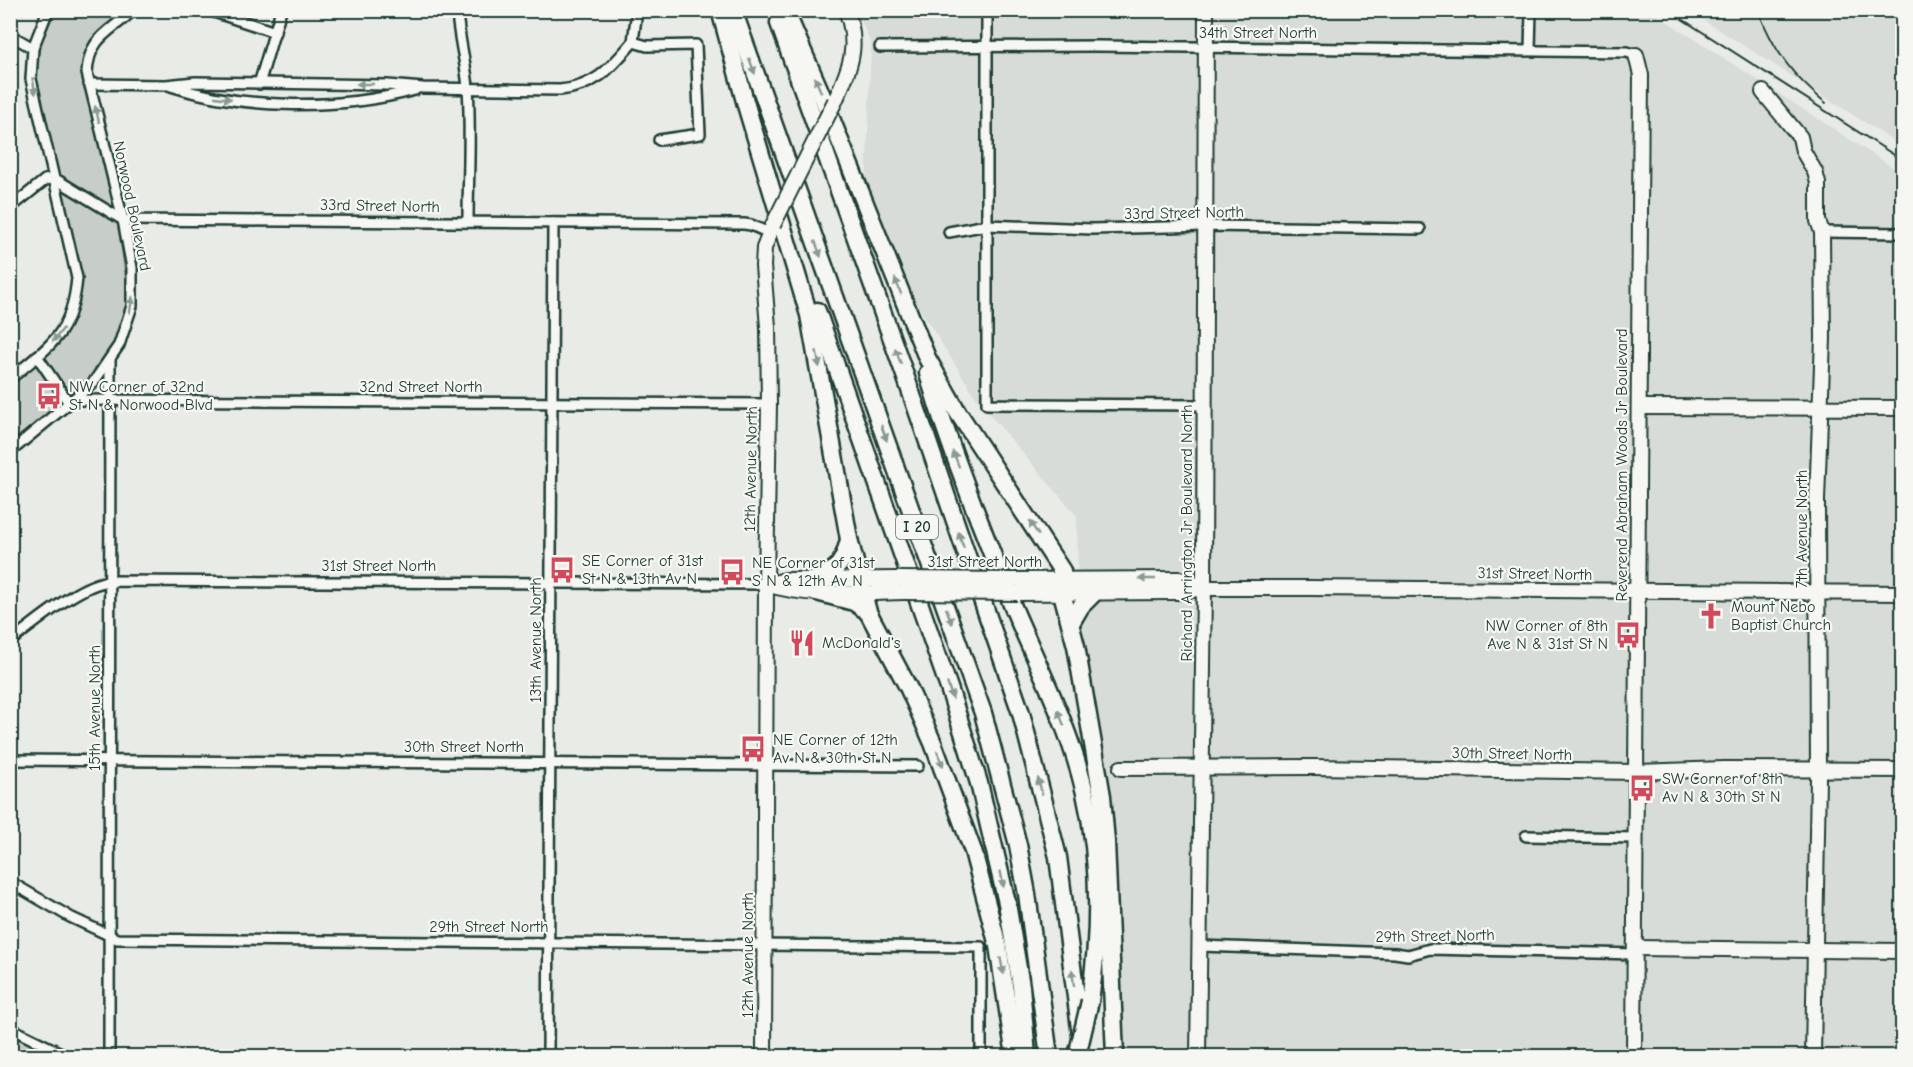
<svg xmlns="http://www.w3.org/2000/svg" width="1913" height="1067" viewBox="0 0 1913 1067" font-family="'Comic Neue',sans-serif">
<rect width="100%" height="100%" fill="#e9ebe7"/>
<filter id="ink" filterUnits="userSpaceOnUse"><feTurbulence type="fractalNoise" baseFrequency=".0167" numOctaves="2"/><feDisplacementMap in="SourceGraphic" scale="12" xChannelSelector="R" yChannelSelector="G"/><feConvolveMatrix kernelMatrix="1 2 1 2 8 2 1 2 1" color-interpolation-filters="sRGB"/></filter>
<g filter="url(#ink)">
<!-- built -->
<g fill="#d8dcd8">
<path d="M857 11H1651L1902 173V1056H1110L1080 756 1077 516 978 401 897 273 866 188 871 44Z"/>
<path d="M1689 11H1902V146Z"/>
</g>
<!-- green -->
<g fill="#c7cec9" stroke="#73867e" stroke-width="1.5">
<path d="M55 11H127L99 32 88 46 84 64 85 88 118 224 128 293 125 316 117 340 90 380 11 445V382L65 336 78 302 36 79 39 48Z"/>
<path d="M11 1032 59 1056H11Z"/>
</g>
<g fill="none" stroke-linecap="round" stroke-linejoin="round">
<!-- street casing -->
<g stroke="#1f3d34" stroke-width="14">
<g id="street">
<path d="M457 10C458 37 466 62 468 88 471 132 468 178 468 222"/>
<path d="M987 10V404L1204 405"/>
<path d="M1898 10 1902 14"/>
<path d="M214 12 275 32"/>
<path d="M10 35 33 48"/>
<path d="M633 42 647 46 696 45 700 134 659 140"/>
<path d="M633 42 637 10"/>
<path d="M880 47 1096 46 1627 52 1636 55"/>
<path d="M1530 50 1531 10"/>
<path d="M89 84 166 85 195 82 387 85 423 88 560 90C597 86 610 68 633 42"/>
<path d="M259 84 281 10"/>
<path d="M171 86C244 110 341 110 415 90"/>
<path d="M10 208 45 180 54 178 123 220 744 224 751 225 769 233"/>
<path d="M949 232 987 225 1092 229 1206 226 1420 229"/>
<path d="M1822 232 1902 233"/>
<path d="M37 356 69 403"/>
<path d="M10 379C50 345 72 335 77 278L31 79 33 48 48 10"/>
<path d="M73 400 769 404"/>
<path d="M10 452 93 383 119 345 132 306V268L123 220 87 73C89 36 110 33 133 10"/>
<path d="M10 641C37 622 79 584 110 581L766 584"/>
<path d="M10 760 918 766"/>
<path d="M1526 836 1636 838"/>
<path d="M10 882 70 917 117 939 981 947V1056"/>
<path d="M1200 946 1395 953 1408 955 1430 949 1635 954"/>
<path d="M10 1028 67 1056"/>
<path d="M109 1056 110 359"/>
<path d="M548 1056 553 223"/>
</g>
</g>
<!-- secondary casing -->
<g stroke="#1f3d34" stroke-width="18">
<g id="secondary">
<path d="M1763 92 1800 137 1803 151 1815 172 1818 183V221L1822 232 1823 338 1817 500 1818 778 1813 1056"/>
<path d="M835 101C850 68 860 46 846 10"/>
<path d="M1639 407 1902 408"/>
<path d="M1013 580 1180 579 1202 587"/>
<path d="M766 584C810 598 859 593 904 592"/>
<path d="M768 584 786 580 900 579"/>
<path d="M1017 593 1177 592 1204 588H1310L1902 593"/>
<path d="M1121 768 1313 767 1637 772 1724 769 1902 770"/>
<path d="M1635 948 1902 951"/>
<path d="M764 1056 766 584 769 404 768 327 763 266 764 248 773 225"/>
<path d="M1198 1056 1204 588 1206 10"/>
<path d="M1634 1056 1641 75 1636 55"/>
</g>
</g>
<!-- highway casing -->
<g stroke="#1f3d34" stroke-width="21">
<g id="highway">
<path d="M720 10 746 105 809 315 849 539 868 612 909 689 933 743 973 851 998 946 1015 1056"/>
<path d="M733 10 983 713 1018 845 1027 894 1049 1056"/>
<path d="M785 10 820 91 927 358 957 411 1062 571V593L1076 646 1102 796 1106 842 1115 1056"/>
<path d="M779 23 906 378 1021 713 1058 857 1081 1036"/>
<path d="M817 311 949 688 979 783 1007 903 1021 986 1027 1056"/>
<path d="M928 373C941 420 958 465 975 510 988 543 1000 575 1013 607 1039 668 1070 728 1085 793 1101 862 1100 932 1090 1001"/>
<path d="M816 579C839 570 843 563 849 540"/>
<path d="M817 592 854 602 868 612"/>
<path d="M1071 623 1081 606 1094 593"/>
</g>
</g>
<!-- street -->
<use href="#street" stroke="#f6f6f2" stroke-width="9"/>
<!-- secondary -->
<use href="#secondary" stroke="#f6f6f2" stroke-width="14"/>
<!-- highway -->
<use href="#highway" stroke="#f6f6f2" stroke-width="16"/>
<!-- rail -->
<g stroke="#1f3d34" stroke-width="2">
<path d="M1668 10 1902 160"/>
<path d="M1758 10C1774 51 1792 76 1826 103"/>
</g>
<!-- secondary-bridge casing -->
<g stroke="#1f3d34" stroke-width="18" stroke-linecap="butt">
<g id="secondary-bridge">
<path d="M773 225 835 101"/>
<path d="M900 579 1013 580"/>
<path d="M904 592 1017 593"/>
</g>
</g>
<!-- highway-bridge casing -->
<g stroke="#1f3d34" stroke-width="21" stroke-linecap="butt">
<path id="highway-bridge" d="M1077 1056 1090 1001"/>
</g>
<!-- secondary-bridge -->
<use href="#secondary-bridge" stroke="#f6f6f2" stroke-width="14"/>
<!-- highway-bridge -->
<use href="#highway-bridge" stroke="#f6f6f2" stroke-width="16"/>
</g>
<!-- one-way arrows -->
<defs><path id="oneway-solid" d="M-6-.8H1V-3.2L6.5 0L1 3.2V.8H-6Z" transform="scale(1.5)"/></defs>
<g fill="#8a9a93">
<use href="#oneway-solid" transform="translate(752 66) rotate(70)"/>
<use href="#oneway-solid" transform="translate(365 84) rotate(-180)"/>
<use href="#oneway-solid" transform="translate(818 85) rotate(-113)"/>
<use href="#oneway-solid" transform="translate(34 86) rotate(79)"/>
<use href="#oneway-solid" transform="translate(223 98) rotate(8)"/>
<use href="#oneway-solid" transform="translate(97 114) rotate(-104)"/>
<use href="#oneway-solid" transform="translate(818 249) rotate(70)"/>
<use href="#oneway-solid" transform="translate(898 286) rotate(-111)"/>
<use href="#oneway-solid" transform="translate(131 305) rotate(-81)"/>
<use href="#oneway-solid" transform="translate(58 335) rotate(128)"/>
<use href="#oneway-solid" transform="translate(898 356) rotate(-110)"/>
<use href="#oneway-solid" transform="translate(818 359) rotate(80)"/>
<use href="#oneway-solid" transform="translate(884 433) rotate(70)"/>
<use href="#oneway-solid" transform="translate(956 459) rotate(-111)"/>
<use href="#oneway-solid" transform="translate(1034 528) rotate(-123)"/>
<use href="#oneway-solid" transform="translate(961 540) rotate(-109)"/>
<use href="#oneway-solid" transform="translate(1147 579) rotate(-180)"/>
<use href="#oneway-solid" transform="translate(949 616) rotate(70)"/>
<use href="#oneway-solid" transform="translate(950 691) rotate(71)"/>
<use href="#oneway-solid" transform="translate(1061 718) rotate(-112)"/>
<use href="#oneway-solid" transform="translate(940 759) rotate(69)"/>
<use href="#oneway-solid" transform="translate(1040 786) rotate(-105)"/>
<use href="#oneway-solid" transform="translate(1002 879) rotate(79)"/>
<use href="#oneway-solid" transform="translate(1002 966) rotate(79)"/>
<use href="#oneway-solid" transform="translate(1073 978) rotate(-97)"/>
</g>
</g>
<!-- icons -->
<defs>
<g id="bus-bare" transform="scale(2.07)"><path d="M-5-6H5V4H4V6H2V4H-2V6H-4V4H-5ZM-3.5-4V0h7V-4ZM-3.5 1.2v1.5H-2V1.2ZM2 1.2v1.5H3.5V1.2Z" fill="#d1495b" stroke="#f6f6f2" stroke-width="2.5" paint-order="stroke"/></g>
<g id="church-bare" transform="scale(2.07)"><path d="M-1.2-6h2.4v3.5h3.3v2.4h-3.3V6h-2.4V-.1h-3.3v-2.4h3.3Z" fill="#d1495b" stroke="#f6f6f2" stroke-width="2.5" paint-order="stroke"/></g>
<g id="restaurant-bare" transform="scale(2.07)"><path d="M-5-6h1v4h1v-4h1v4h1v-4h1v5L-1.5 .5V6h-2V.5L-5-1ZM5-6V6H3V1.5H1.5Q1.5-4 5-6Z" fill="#d1495b" stroke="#f6f6f2" stroke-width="2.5" paint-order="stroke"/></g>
</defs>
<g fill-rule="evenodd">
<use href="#bus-bare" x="49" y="396"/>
<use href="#bus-bare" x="562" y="570"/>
<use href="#bus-bare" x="732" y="572"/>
<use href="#church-bare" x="1711" y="616"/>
<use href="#bus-bare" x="1628" y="635"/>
<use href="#restaurant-bare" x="802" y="643"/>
<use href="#bus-bare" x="753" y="749"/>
<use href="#bus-bare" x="1642" y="788"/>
</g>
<g text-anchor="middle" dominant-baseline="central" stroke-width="4.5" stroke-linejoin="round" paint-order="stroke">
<!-- shield labels -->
<rect fill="#f6f6f2" stroke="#60746d" stroke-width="1.5" x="896" y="515" width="42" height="24" rx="4.5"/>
<g font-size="15" font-weight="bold" fill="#1f3d34">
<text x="917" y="527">I 20</text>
</g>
<!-- street labels -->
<g font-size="16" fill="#1f3d34" stroke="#f6f6f2">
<text x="1258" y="33">34th Street North</text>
<text transform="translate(132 206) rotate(78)">Norwood Boulevard</text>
<text transform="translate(380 206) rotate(1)">33rd Street North</text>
<text transform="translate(1184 213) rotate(-1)">33rd Street North</text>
<text x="421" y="387">32nd Street North</text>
<text transform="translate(1622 465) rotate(-90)">Reverend Abraham Woods Jr Boulevard</text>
<text transform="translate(751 469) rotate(-89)">12th Avenue North</text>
<text transform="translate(1802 529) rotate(-90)">7th Avenue North</text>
<text transform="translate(1187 533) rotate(-90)">Richard Arrington Jr Boulevard North</text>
<text x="985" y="562">31st Street North</text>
<text x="379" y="566">31st Street North</text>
<text transform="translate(1535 574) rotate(1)">31st Street North</text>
<text transform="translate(536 640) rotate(-90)">13th Avenue North</text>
<text transform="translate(95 708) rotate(-90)">15th Avenue North</text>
<text x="464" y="747">30th Street North</text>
<text transform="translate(1512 754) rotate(1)">30th Street North</text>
<text x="489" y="927">29th Street North</text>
<text transform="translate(1435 936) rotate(-1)">29th Street North</text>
<text transform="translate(748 955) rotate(-90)">12th Avenue North</text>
</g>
<!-- poi labels -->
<g font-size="16" fill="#1f3d34" stroke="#f6f6f2" text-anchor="start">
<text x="69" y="387">NW Corner of 32nd<tspan x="69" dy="18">St N &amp; Norwood Blvd</tspan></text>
<text x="582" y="561">SE Corner of 31st<tspan x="582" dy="18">St N &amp; 13th Av N</tspan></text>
<text x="752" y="563">NE Corner of 31st<tspan x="752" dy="18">S N &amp; 12th Av N</tspan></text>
<text x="1731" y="607">Mount Nebo<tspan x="1731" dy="18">Baptist Church</tspan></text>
<text x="1608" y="626" text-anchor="end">NW Corner of 8th<tspan x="1608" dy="18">Ave N &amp; 31st St N</tspan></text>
<text x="822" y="643">McDonald's</text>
<text x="773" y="740">NE Corner of 12th<tspan x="773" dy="18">Av N &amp; 30th St N</tspan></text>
<text x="1662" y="779">SW Corner of 8th<tspan x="1662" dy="18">Av N &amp; 30th St N</tspan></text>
</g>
</g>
<!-- margin -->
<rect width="1913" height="1067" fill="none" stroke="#f6f6f2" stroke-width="36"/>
<rect x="18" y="18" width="1877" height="1031" fill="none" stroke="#1f3d34" stroke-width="2" filter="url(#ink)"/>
</svg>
